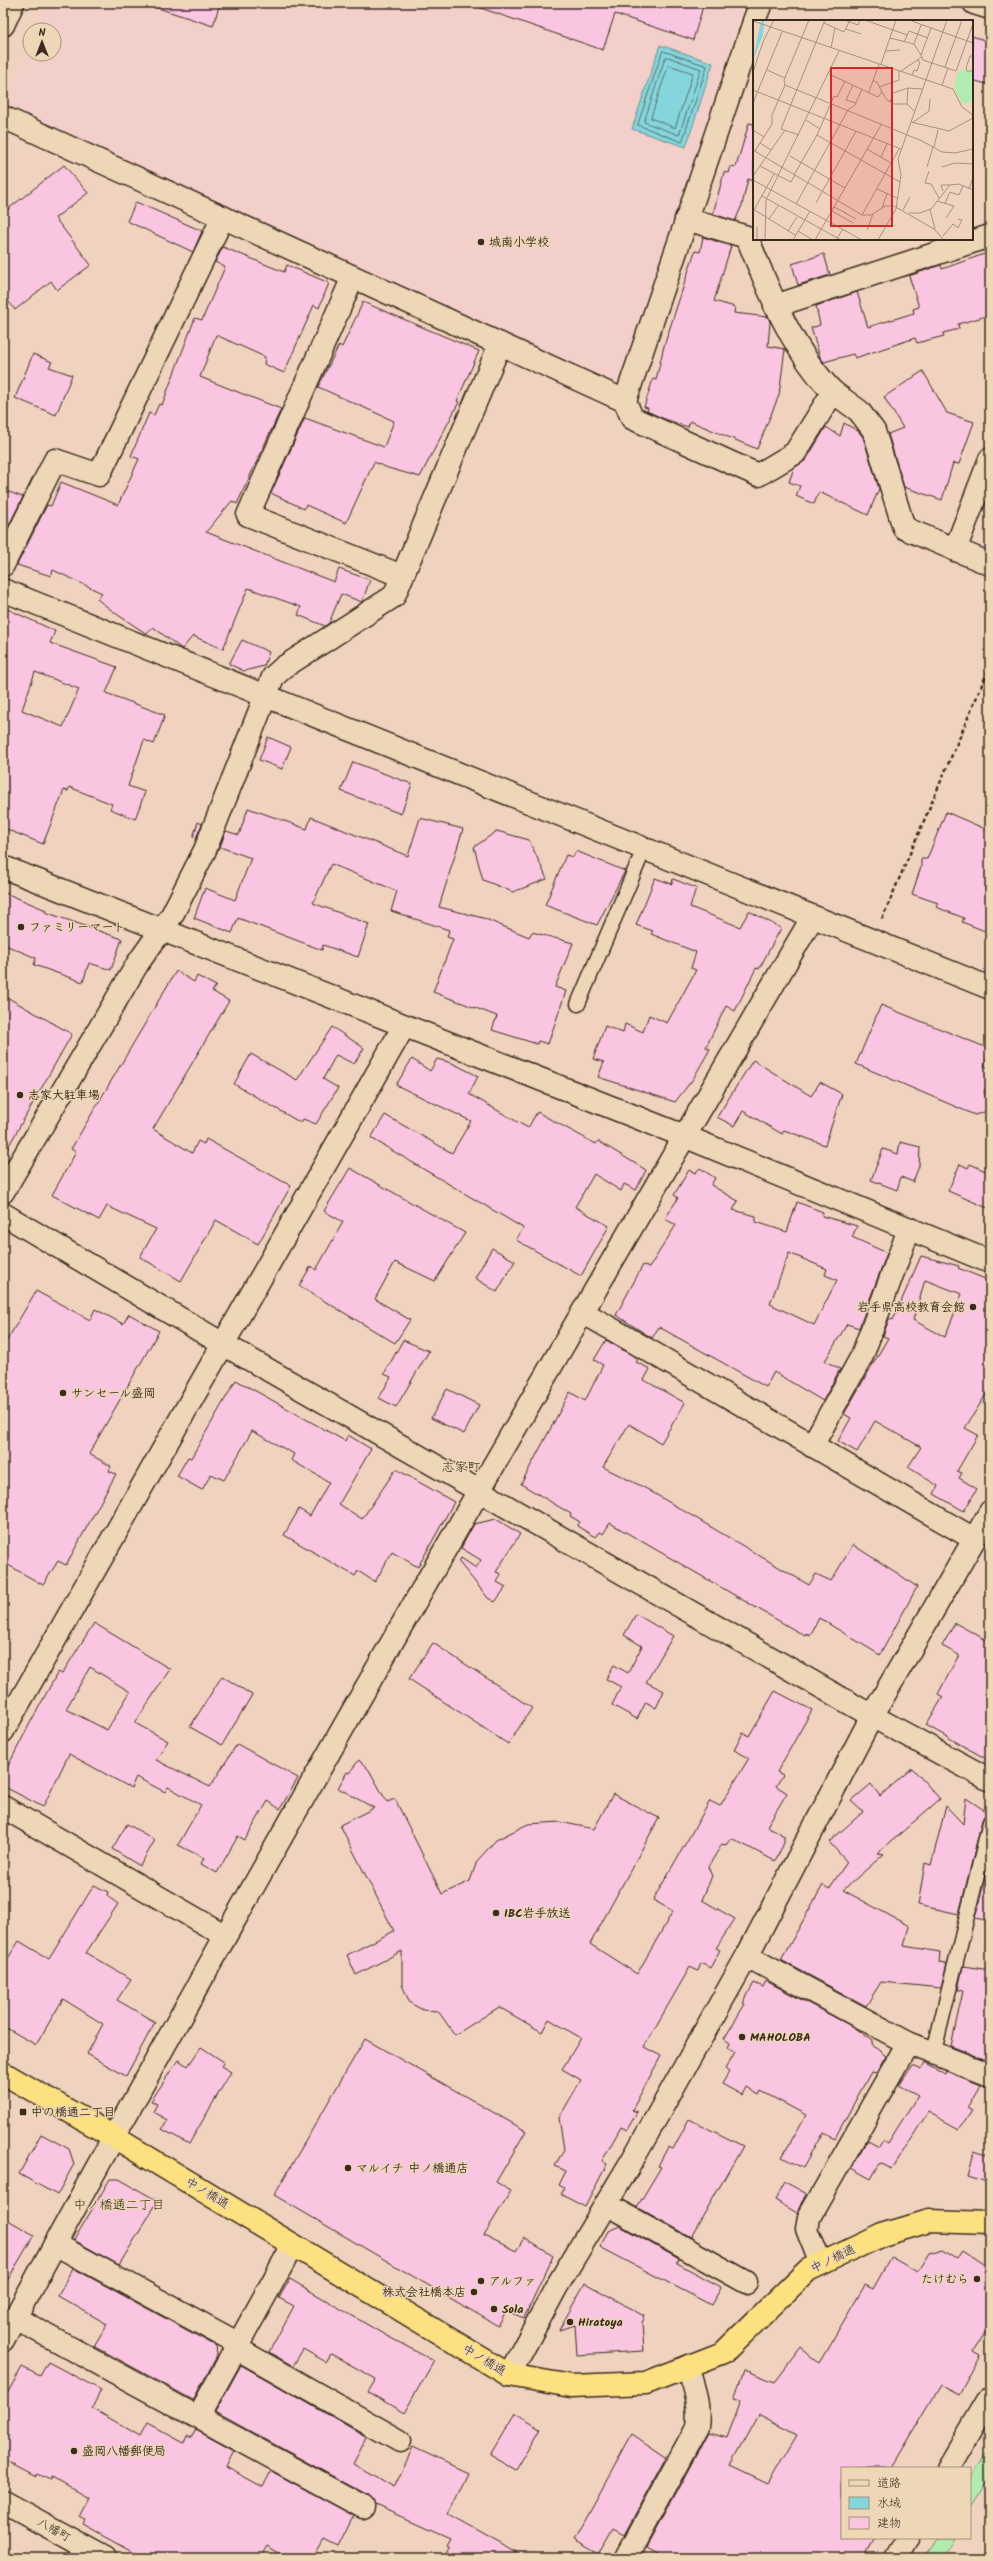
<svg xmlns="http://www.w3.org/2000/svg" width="993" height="2561" viewBox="0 0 993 2561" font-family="Kalam,'Klee One',sans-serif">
<rect width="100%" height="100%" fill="#f0d3bf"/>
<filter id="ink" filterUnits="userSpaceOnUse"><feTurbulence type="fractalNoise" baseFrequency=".025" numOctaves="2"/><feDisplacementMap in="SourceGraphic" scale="8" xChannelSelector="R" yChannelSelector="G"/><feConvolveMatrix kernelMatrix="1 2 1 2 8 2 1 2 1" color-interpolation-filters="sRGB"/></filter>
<g filter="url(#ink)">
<!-- built -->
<path fill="#f3cfc9" d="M46 3H745L627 375 612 388 3 110V104L30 41V54H54V30H35Z"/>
<!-- green -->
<g fill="#b0ebb0" stroke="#768a67">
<path d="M990 2448V2477L970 2510V2480Z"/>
<path d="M935 2538H953L942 2558H925L923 2557Z"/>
</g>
<!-- water -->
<path fill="#84d6dc" stroke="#679190" d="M660 45 713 63 686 147 632 129Z"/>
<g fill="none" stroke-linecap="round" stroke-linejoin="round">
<!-- shore -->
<g stroke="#586f6a" stroke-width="1">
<path d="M663 51 707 66 682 142 638 125Z"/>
<path d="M668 57 701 69 679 135 644 122 665 58Z"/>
<path d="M669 65 693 73 675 128 651 118Z"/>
</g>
</g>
<!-- building -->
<g fill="#fac5e1" stroke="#3b2a1e" fill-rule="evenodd">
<path d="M156 3H220L213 26 155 7Z"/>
<path d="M476 3H704L693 40 615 14 603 50 475 6Z"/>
<path d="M972 36 990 42V85L972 80Z"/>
<path d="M749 123 754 124V181L748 179 742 205 735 221 713 214 724 172 729 173 731 166 736 167Z"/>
<path d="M64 165 88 193 55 218 91 265 57 290 51 281 15 310 3 294V213Z"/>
<path d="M136 202 202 231 193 252 127 221Z"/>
<path d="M703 237 731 246 714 301 735 307 734 313 768 317 770 322 768 346 785 349 779 395 757 449 690 421 688 427 662 418 647 411 648 408 644 407 653 379 656 380 664 346 695 251 700 252Z"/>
<path d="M223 247 284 272 287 265 329 283 319 308 314 305 284 373 264 364 265 357 216 335 200 377 281 409 237 504 232 501 206 532 334 582 339 569 370 580 362 602 341 594 329 623 325 626 298 615 301 607 248 588 223 649 193 636 182 649 153 627 147 634 118 615 97 599 102 593 53 570 51 576 17 565 47 505 51 506 61 482 118 505 139 459 131 456 149 413 154 415 159 404 162 405 195 318 202 320 225 267 215 262Z"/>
<path d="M990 252V315L958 324 959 329 943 333 944 336 917 343 915 338 855 358 853 354 824 362 820 357 811 328 820 325 816 306 857 292 868 327 914 313 913 309 919 307 909 276 941 265 942 269Z"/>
<path d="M824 254 830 275 798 285 792 264Z"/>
<path d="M363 302 479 351 457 401 459 402 420 477 388 468 374 462 346 523 306 505 304 509 271 493 305 418 384 447 394 421 318 387 339 345 342 347Z"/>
<path d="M33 354 52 362 49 367 72 375 56 415 15 398Z"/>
<path d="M923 371 947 413 974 422 959 464 953 463 942 500 904 487 888 434 903 428 884 397Z"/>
<path d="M844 423 858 431 863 437 879 489 868 515 819 492 814 504 796 496 800 486 789 482 794 468 806 460 826 427 840 436Z"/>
<path d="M3 490 23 497 3 537Z"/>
<path d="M3 607 55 631 50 643 117 667 106 693 165 715 154 744 144 740 128 786 145 792 135 819 110 809 112 804 69 787 68 791 64 790 43 844 3 828ZM35 672 79 689 63 727 22 710Z"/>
<path d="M242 640 269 652 264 666 244 671 229 664Z"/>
<path d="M268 737 291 747 282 769 259 760Z"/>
<path d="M353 762 412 784 401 814 341 791Z"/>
<path d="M248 808 307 829 311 817 408 856 420 818 463 829 439 907 483 918 529 937 532 932 573 943 555 987 566 991 548 1044 538 1041 537 1044 492 1030 497 1016 433 992 453 939 447 937 449 930 391 911 397 891 331 864 313 903 369 924 358 957 323 945 322 950 238 918 232 933 194 918 205 888 235 900 251 858 220 847 226 831 239 835Z"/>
<path d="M946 812 990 831V933L962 922 964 918 936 907 938 903 912 894 921 867V859H927Z"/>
<path d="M198 822 202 824 196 838 193 837Z"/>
<path d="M497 831 529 840 547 879 513 892 483 880 474 847Z"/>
<path d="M576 851 625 871 597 925 545 905 566 855 573 857Z"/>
<path d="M655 878 672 884 673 879 696 888 690 907 740 927 749 911 781 928 759 969 756 968 735 1011 726 1006 706 1047 710 1049 693 1079 675 1102 598 1077 604 1062 593 1059 605 1026 623 1033 625 1024 643 1032 649 1015 667 1023 696 970 691 968 696 952 651 934 653 931 636 925Z"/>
<path d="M3 892 46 910 45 912 122 939 111 970 89 963 83 982 34 965 36 958 3 944Z"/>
<path d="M176 971 194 982 197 976 216 986 212 991 229 1001 153 1129 192 1153 198 1141 204 1144 206 1139 291 1186 258 1244 216 1220 181 1281 140 1257 156 1229 107 1206 99 1220 52 1195 76 1152 71 1149Z"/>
<path d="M3 995 72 1034 3 1156Z"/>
<path d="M881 1005 990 1049 984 1066 990 1069V1076L984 1092 990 1110 975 1115 856 1064Z"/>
<path d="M332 1027 364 1048 354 1064 336 1055 323 1079 338 1088 316 1124 303 1119 301 1123 234 1084 251 1054 297 1080Z"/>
<path d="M412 1059 430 1071 437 1059 452 1063 478 1076 469 1094 528 1128 537 1112 596 1144 598 1141 646 1170 636 1190 624 1184 621 1191 594 1174 575 1207 609 1226 581 1276 516 1240 523 1228 371 1138 385 1115 452 1153 471 1121 396 1085Z"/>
<path d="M753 1060 811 1096 820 1082 842 1094 825 1145 784 1130 782 1134 743 1111 734 1126 717 1117Z"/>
<path d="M900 1142 920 1147 919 1166 913 1182 901 1177 897 1190 871 1180 883 1149 898 1154Z"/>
<path d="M960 1164 968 1168 970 1164 990 1173V1209L948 1191Z"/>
<path d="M350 1168 465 1233 435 1281 395 1262 375 1299 410 1320 395 1343 299 1286 311 1266 316 1270 343 1222 324 1211Z"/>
<path d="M700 1168 715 1178 711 1185 738 1201 733 1210 756 1216V1222L787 1232 797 1202 823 1212 822 1216 857 1226 852 1237 887 1253 859 1328 847 1324 825 1361 840 1369 823 1401 774 1372 766 1387 659 1327 652 1338 616 1315 643 1265 649 1268 676 1225 665 1219 678 1198 674 1195 689 1170 695 1173ZM789 1253 827 1269 825 1275 837 1280 814 1325 770 1304Z"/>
<path d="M492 1248 515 1261 497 1292 475 1278Z"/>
<path d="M921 1256 959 1266 958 1268 990 1281V1388L965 1428 978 1435 957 1471 962 1473 959 1478 977 1489 964 1511 934 1494 938 1486 908 1467 921 1447 875 1421 857 1452 838 1441 851 1418 844 1414 888 1338 883 1336 889 1319 893 1320ZM925 1280 962 1294 945 1337 913 1320Z"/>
<path d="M36 1291 90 1320 95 1309 123 1324 129 1314 159 1331 89 1454 111 1466 109 1471 116 1474 66 1565 58 1561 43 1585 3 1562V1347Z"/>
<path d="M403 1340 429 1351 396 1407 379 1398 391 1377 384 1374Z"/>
<path d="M606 1340 638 1359 636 1362 650 1369 644 1380 685 1403 661 1443 629 1424 603 1467 645 1488 809 1585 816 1574 831 1581 853 1545 897 1573 917 1587 880 1655 819 1618 810 1636 806 1634 805 1636 610 1523 603 1534 599 1532 595 1537 577 1526 580 1522 570 1516 571 1514 521 1484 570 1392 585 1401 603 1365 594 1360Z"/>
<path d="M236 1380 345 1441 348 1435 371 1449 339 1504 362 1519 396 1469 454 1502 418 1567 392 1552 375 1582 358 1571 355 1576 284 1535 299 1509 310 1516 329 1482 291 1460 294 1454 252 1431 224 1480 211 1474 202 1490 177 1476 188 1457 191 1458Z"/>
<path d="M447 1389 479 1405 464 1434 431 1418Z"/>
<path d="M496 1519 520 1534 496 1572 501 1574 497 1582 506 1587 495 1602 488 1598 458 1561 461 1558 476 1568 481 1560 461 1548 474 1524Z"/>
<path d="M636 1614 673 1636 646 1682 664 1691 656 1708 646 1702 637 1719 612 1705 621 1687 606 1679 614 1665 628 1673 642 1646 624 1635Z"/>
<path d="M94 1623 170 1669 135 1723 168 1741 156 1760 210 1787 237 1744 298 1778 280 1809 268 1801 245 1840 238 1836 217 1873 201 1864 204 1858 178 1845 201 1805 168 1787 165 1792 136 1777 131 1788 69 1754 43 1807 3 1786V1776L29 1725 58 1672 62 1674ZM90 1667 130 1692 107 1730 66 1709Z"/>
<path d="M955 1623 990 1642V1761L926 1725 943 1697 938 1694 959 1655 942 1646Z"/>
<path d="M433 1643 532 1708 508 1744 409 1679Z"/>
<path d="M222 1676 252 1695 222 1745 190 1727Z"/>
<path d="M775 1691 812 1710 777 1772 783 1775 776 1786 787 1793 767 1826 784 1836V1843L775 1861 731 1838 726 1845 722 1844 708 1867 712 1876 702 1900 735 1919 716 1948 720 1950 710 1968 701 1963 698 1971 690 1967 644 2047 661 2056 632 2110 637 2112 627 2130 621 2127 602 2161 607 2164 585 2207 560 2194 564 2188 559 2185 566 2171 555 2166 564 2149 559 2118 581 2080 562 2069 581 2038 549 2019 542 2032 499 2007 455 2035 438 2011 423 2010 410 2003 402 1985V1951L356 1975 347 1955 394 1931 340 1825 374 1808 338 1788 347 1772 349 1773 359 1760 369 1770 387 1802 395 1799 442 1894 470 1881 477 1861 496 1840 528 1824 560 1822 594 1829 613 1794 659 1818 590 1944 637 1974 673 1911 653 1900 710 1801 720 1806 749 1758 734 1750 743 1733 749 1736Z"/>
<path d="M912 1768 940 1799 878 1853 884 1854 843 1890 909 1926 904 1946 940 1952 939 1963 947 1964 941 1988 881 1982 866 2006 781 1960 823 1885 829 1889 847 1862 829 1842 863 1812 851 1801 871 1784 880 1796Z"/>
<path d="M966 1798 990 1814 984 1816 982 1820 959 1914 918 1905 925 1863 931 1865 946 1806 963 1824Z"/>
<path d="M127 1824 155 1840 140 1866 112 1849Z"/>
<path d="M990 1858V1921L975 1918Z"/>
<path d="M94 1885 108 1892 107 1896 118 1904 86 1953 131 1979 117 2000 155 2022 126 2076 87 2054 103 2024 63 1999 36 2045 3 2026V1966L19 1941 49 1959Z"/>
<path d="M963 1966 990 1970V2062L951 2046 963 1991 958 1990Z"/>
<path d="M766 1981 853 2027 872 2041V2045L886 2056 876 2073 871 2072 835 2138 823 2132 803 2168 782 2157 806 2115 761 2091 759 2095 746 2087 742 2095 722 2084 729 2072 725 2069 735 2052 728 2048 730 2043 724 2039 745 2004 743 2003 754 1983 763 1987Z"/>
<path d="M365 2039 526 2131 496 2182 511 2191 484 2235 516 2251 524 2238 553 2256 524 2318 506 2311 498 2326 274 2195Z"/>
<path d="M201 2047 224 2062 221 2066 231 2072 189 2144 162 2129 167 2120 153 2112 157 2104 151 2101 178 2060 188 2066Z"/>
<path d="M924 2063 945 2074 946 2071 981 2085 968 2108 973 2111 959 2129 928 2112 892 2169 880 2163 871 2179 851 2168 867 2141 878 2147 882 2140 888 2143 918 2095 899 2085 912 2065 921 2069Z"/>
<path d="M689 2119 743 2146 691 2237 637 2207 661 2167 658 2166 668 2147 673 2149Z"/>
<path d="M41 2134 69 2149 74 2164 57 2195 19 2174Z"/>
<path d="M974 2151 990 2156V2183L968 2176Z"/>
<path d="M110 2179H119L158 2201 119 2265 74 2240Z"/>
<path d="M785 2182 807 2194 797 2213 775 2200Z"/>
<path d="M3 2217 34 2235 3 2288Z"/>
<path d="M620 2226 679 2259 677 2263 721 2287 711 2305 600 2247 608 2231Z"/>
<path d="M943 2249 957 2258 962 2251 986 2267 984 2272 990 2276V2325L973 2352 980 2356 958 2394 941 2385 891 2468H842V2538H875L864 2558H664L646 2548 708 2433 727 2438 741 2400 734 2398 744 2370 775 2382 801 2348 819 2363 865 2285 873 2289 891 2257 917 2272 929 2253ZM758 2415 797 2435 768 2484 730 2466Z"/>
<path d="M73 2268 216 2346 217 2356 193 2400 94 2346 107 2324 58 2296Z"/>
<path d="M290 2279 385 2335 434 2361 404 2413 368 2392 376 2379 331 2354 326 2362 303 2349 293 2366 269 2352 294 2306 279 2298Z"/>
<path d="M585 2283 645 2316 642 2323 644 2351 577 2355 575 2325 559 2330Z"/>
<path d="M48 2362 101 2390 92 2408 140 2436 147 2423 184 2443 187 2436 191 2438 196 2430 234 2451 226 2467 263 2487 271 2471 354 2516 339 2546 325 2539 314 2558H288L267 2546 260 2558H144L84 2525 86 2520 79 2516 88 2498 51 2477 50 2480 38 2474 37 2476 3 2458V2401L22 2367 40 2376Z"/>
<path d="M241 2365 367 2437 353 2464 394 2488 413 2447 468 2473 448 2515 525 2558H442L448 2547 445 2545 449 2538 375 2505 369 2496 215 2412Z"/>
<path d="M515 2413 541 2428 516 2470 490 2455Z"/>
<path d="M632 2434 666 2457 624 2535 613 2529 599 2554 574 2540Z"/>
</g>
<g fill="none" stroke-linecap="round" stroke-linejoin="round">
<!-- service casing -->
<g stroke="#3b2a1e" stroke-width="17">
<g id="service">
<path d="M578 1004 644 849"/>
<path d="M933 2055 990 1822"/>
</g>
</g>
<!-- minor casing -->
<g stroke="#3b2a1e" stroke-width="25">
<g id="minor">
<path d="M754 21 761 3"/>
<path d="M754 22 625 401 632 418 758 475 795 453 833 392 859 411 874 431 904 528 990 564"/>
<path d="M3 117 625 401"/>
<path d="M686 219 747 237C769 291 791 349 833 392"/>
<path d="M353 277 248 515 402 576"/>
<path d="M775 306 990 236"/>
<path d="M955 550 990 459"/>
<path d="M3 565 55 460 99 475 223 217"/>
<path d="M3 590 990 988"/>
<path d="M3 867 684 1136 990 1262"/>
<path d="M3 1192 138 963 172 915 205 850 273 677 284 667 394 596 500 344"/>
<path d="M3 1214 223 1344 872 1716 990 1780"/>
<path d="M584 1313 974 1539"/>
<path d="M812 1446 862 1356 909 1229"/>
<path d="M3 1731 404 1026"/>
<path d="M3 1807 224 1935"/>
<path d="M747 1956 908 2043 990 2075"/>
<path d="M606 2204 746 2282"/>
<path d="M55 2244 239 2344"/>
<path d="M821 2264 807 2229 809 2217 908 2043"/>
<path d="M15 2318 363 2507"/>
<path d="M3 2340C262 1860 537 1389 812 918"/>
<path d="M236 2348 400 2441"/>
<path d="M509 2375 557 2286 633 2159 747 1956 872 1716 990 1512"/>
<path d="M198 2417 293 2245"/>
<path d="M3 2502 106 2558"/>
<path d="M626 2558 697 2427C700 2405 694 2388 687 2367"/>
</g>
</g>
<!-- tertiary casing -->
<g stroke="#3b2a1e" stroke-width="25">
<g id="tertiary">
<path d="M974 3 990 8"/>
<path d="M3 25 13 3"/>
<path d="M948 2468 990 2397"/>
<path d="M895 2558 907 2538"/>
</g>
</g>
<!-- trunk casing -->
<g stroke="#3b2a1e" stroke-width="25">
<path id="trunk" d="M3 2073 114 2137 509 2375 571 2386 646 2383 723 2353 808 2270 882 2235 929 2221 990 2223"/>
</g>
<!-- path -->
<path stroke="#3b2a1e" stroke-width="2.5" stroke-dasharray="4 3" stroke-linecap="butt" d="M882 919 990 666"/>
<!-- service -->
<use href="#service" stroke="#edd7b6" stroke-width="14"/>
<!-- minor -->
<use href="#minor" stroke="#edd7b6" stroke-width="22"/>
<!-- tertiary -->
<use href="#tertiary" stroke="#edd7b6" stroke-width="22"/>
<!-- trunk -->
<use href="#trunk" stroke="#fde080" stroke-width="22"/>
</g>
</g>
<!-- markers -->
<g fill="#3b2a1e" stroke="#edd7b6" stroke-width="1.5">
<circle cx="481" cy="242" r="4"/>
<circle cx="21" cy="927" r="4"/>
<circle cx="20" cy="1095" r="4"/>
<circle cx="973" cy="1307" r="4"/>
<circle cx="63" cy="1393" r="4"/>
<circle cx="496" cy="1913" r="4"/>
<circle cx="742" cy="2037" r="4"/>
<rect x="19" y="2108" width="8" height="8" rx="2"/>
<circle cx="348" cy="2168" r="4"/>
<circle cx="977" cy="2279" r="4"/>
<circle cx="481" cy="2281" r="4"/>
<circle cx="474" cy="2292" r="4"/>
<circle cx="494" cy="2309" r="4"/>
<circle cx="570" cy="2322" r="4"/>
<circle cx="74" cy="2451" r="4"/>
</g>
<g text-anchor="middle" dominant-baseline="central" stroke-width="3" stroke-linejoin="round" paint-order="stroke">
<!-- poi labels -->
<g font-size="12" font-weight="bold" fill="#3b2a1e" stroke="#edd7b6" text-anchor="start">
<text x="489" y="242">城南小学校</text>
<text x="29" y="927">ファミリーマート</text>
<text x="28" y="1095">志家大駐車場</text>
<text x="965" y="1307" text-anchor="end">岩手県高校教育会館</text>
<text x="71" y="1393">サンセール盛岡</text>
<text x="504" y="1913">IBC岩手放送</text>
<text x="750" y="2037">MAHOLOBA</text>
<text x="31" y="2112">中の橋通二丁目</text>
<text x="356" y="2168">マルイチ 中ノ橋通店</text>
<text x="969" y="2279" text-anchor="end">たけむら</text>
<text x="489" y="2281">アルファ</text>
<text x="466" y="2292" text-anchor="end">株式会社橋本店</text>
<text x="502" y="2309">Sola</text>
<text x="578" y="2322">Hiratoya</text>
<text x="82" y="2451">盛岡八幡郵便局</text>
</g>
<!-- street labels -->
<g font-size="12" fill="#3b2a1e" stroke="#edd7b6">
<text transform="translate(207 2193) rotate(31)">中ノ橋通</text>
<text transform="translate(833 2259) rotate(-26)">中ノ橋通</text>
<text transform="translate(484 2360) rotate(31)">中ノ橋通</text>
<text transform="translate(54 2530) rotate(29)">八幡町</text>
</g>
<!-- neighbourhood labels -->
<g font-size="13" fill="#3b2a1e" stroke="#edd7b6">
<text x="461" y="1467">志家町</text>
<text x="119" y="2205">中ノ橋通二丁目</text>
</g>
</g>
<!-- overview -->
<g transform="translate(753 20)">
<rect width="220" height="220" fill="#f0d3bf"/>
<path d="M211 48 213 51 220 52V80L210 85 201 68 204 54Z" fill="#b0ebb0"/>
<path d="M8 0H11L10 15 0 40Z" fill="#84d6dc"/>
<path fill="none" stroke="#a88f7f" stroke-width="1" d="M91 0 105 5 107 0M112 0 154 15M156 0 220 23M0 1 200 69 209 87 220 95M71 3 91 12 97 0M178 8 168 35 170 40 203 51 220 4M93 9 108 14M137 18 161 24 168 35M151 22 156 11 175 18M161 24 168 5M78 28 82 8M132 31 147 30M220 36H217L213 48 214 51H220M128 44 143 0M192 47 209 0M14 50 32 58M148 51 169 37M0 52 10 22 21 0M76 54 125 77 129 72 134 80 141 84H154M159 55 161 50 164 51 167 42 164 40M120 61 124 62 129 72M32 65 169 121 189 132 202 133 220 129M100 65 93 80 103 83M189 65 195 48M126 67 146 60V51M155 68 154 84 162 92M0 70 148 129M116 72 126 44M137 82 140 73 155 68 169 69M0 83 29 12M53 100 67 109M158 102 196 111 220 98M159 103 176 91 177 79M0 110 11 117M46 115 28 109 72 0M64 115 147 162M7 123 18 130M181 127 185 110M114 129 138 143M0 130 109 195H118L132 186H141L181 209 191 220M2 131 19 104V95L32 65 31 60 56 0M37 136 92 168M128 137 134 124M7 146 26 156M174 147 180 127M189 147 202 143 220 144M176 151 172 163 178 164 186 178M41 155 64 115 81 76 84 77 92 61M0 156 32 110M26 156 38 162 42 155M0 160 109 220M124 169 144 178M216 169 220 157M190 171 188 165H197M9 176 88 220M184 181 201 186 193 198M63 183 103 111M192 183 197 172 206 175 210 166M43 184 95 90 102 85 109 69M81 187 93 193M129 188 134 174M0 189 42 215M1 190 21 154M150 190 157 177M177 190 182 209M79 191 100 203M92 193 103 199M156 193H167L178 189 197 165 206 164 220 170M109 195 146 129M16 199 25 186M4 207V220M114 210 120 194M35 211 44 197M45 211 60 220M190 216 200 204 205 208 209 200 205 199M12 220 13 180 86 31M40 220 57 191M62 220 128 105M83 220 90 209M125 220 143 189 148 155 145 139 194 0"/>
<path fill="#d62828" fill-opacity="0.15" stroke="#d62828" stroke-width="2" d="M78 48H139V206H78Z"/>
<rect width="220" height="220" fill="none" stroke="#3b2a1e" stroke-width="2"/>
</g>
<!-- margin -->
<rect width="993" height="2561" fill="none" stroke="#edd7b6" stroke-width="16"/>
<rect x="8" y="8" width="977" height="2545" fill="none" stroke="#3b2a1e" stroke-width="1.5" filter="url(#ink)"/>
<!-- legend -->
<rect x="841" y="2467" width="130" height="72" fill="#edd7b6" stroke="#a69279"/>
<rect x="849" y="2480" width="20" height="6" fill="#edd7b6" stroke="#a69279"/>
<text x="877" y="2487" font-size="12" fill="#3b2a1e">道路</text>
<rect x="849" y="2497" width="20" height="12" fill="#84d6dc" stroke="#a69279"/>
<text x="877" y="2507" font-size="12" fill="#3b2a1e">水域</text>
<rect x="849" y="2517" width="20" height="12" fill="#fac5e1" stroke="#a69279"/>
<text x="877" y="2527" font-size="12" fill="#3b2a1e">建物</text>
<!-- north arrow -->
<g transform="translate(42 42)"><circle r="19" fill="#edd7b6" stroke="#a69279"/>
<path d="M0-3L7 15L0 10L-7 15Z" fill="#3b2a1e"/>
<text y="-6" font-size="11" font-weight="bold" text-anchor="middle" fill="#3b2a1e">N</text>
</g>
</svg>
